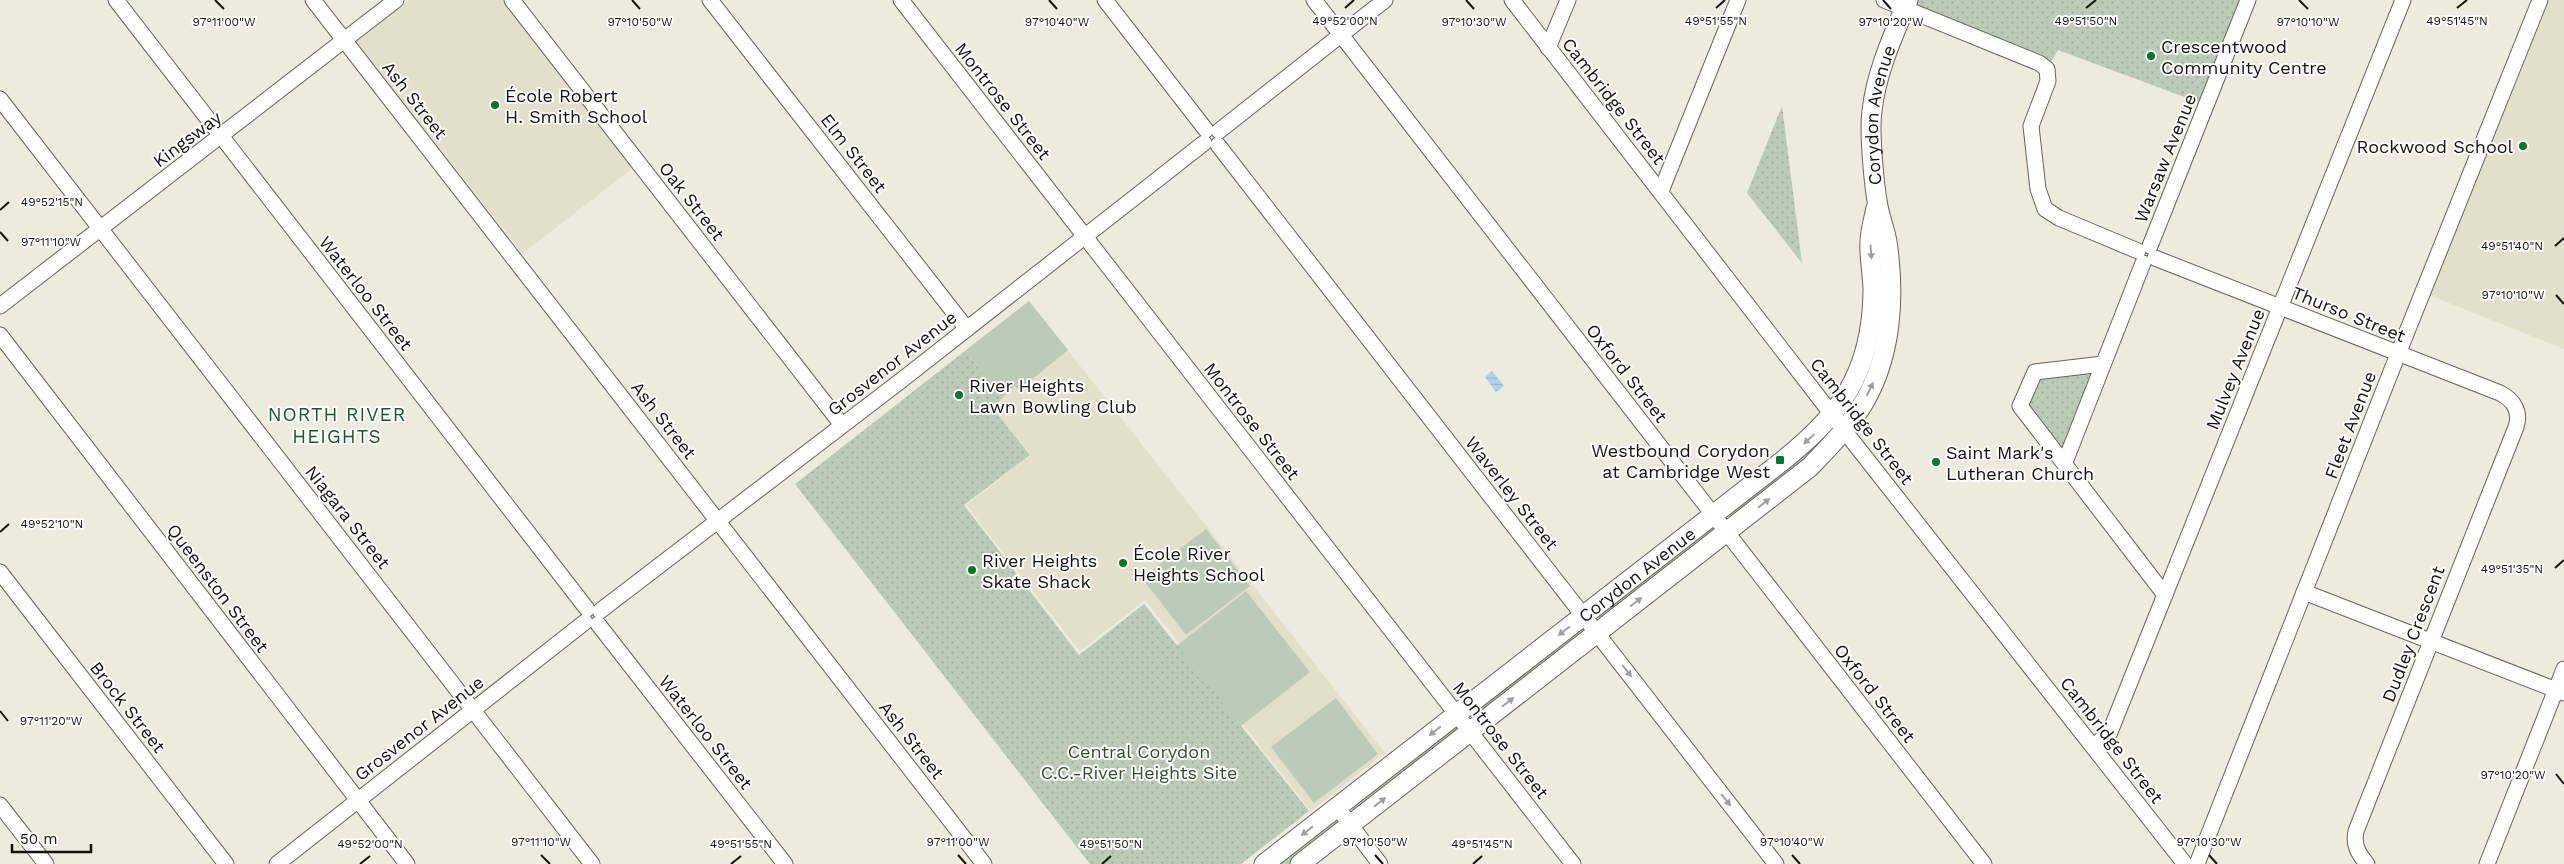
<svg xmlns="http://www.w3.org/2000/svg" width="2564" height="864" viewBox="0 0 2564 864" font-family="'Work Sans',sans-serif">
<defs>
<pattern id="park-dots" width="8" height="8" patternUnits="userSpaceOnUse" patternTransform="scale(1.25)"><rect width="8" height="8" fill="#bbcbb7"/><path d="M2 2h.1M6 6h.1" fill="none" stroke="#a0ad9c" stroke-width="1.8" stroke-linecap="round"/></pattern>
<pattern id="water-rules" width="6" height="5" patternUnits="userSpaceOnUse" patternTransform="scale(1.25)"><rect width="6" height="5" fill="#afd4ea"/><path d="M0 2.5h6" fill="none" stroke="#96b5c8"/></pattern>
</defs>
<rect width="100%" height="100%" fill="#edebde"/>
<!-- built -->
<g fill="#e2dfcb">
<path d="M409 0H504L633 168 523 253 355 42Z"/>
<path d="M2540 0H2564V349L2424 293Z"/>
<path d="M1029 301 1385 753 1311 811 1145 600 1080 651 966 505 1031 455 993 409 1002 398 965 351Z"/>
</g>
<!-- grass -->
<g fill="#bbcbb7">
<path d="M1029 301 1068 350 1019 390 1015 386 1002 398 965 351Z"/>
<path d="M1827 437 1816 453 1730 519 1729 514Z"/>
<path d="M1711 527 1716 529 1599 620V615Z"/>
<path d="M1206 529 1250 586 1186 635 1142 578Z"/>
<path d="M1246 591 1310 672 1196 761 1132 681Z"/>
<path d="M1583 628 1586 630 1473 718 1471 714 1579 629Z"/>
<path d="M1336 698 1378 754 1314 803 1271 747Z"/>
<path d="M1457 726 1460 728 1355 813 1351 808Z"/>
<path d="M1336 819 1339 822 1338 827 1291 864H1276Z"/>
</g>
<!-- park -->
<g fill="url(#park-dots)">
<path d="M1908 0H2248L2206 105 2058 50 2047 69 1904 8Z"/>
<path d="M1782 106 1802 263 1747 193Z"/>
<path d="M965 351 1002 398 993 409 1030 455 964 505 1079 655 1144 604 1309 811 1241 864H1090L795 484Z"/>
<path d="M2103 364 2065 462 2020 406 2035 372Z"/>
</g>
<!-- water -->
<path fill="url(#water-rules)" d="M1492 371 1504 386 1496 392 1485 377Z"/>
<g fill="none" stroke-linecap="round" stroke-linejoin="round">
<!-- minor casing -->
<g stroke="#66645a" stroke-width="17">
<g id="minor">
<path d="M116 0 587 609"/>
<path d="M313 0 984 864"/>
<path d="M512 0 842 425"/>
<path d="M710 0 967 329"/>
<path d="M901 0 1573 864"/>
<path d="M1105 0 1206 130"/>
<path d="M1314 0 1984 864"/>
<path d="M1512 0 1854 443 2185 864"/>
<path d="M1884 0 2039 63 2047 69 2048 81 2031 126 2038 189 2045 209 2059 218 2138 251"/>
<path d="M1548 48 1568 0"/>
<path d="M0 99 592 864"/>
<path d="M1219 131 1385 0"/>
<path d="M1218 145 1776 864"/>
<path d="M1661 191 1738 0"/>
<path d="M2150 246 2248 0"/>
<path d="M2155 258 2500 393C2514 400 2521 412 2516 427L2356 831C2353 845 2358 853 2367 864"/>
<path d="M0 306 396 0"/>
<path d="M0 335 407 864"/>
<path d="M2103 364 2035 372 2020 406 2165 595"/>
<path d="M2065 462 2143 263"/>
<path d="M0 572 226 864"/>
<path d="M2304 592 2564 693"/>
<path d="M600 611 903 379 1204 143"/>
<path d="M598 624 785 864"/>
<path d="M2094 746 2110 732 2403 0"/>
<path d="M0 805 46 864"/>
<path d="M1337 807 1380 864"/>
<path d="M277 864 585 622"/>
<path d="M2197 864 2398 354 2540 0"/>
<path d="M2487 864 2564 669"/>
</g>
</g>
<!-- major casing -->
<g stroke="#66645a" stroke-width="21">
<g id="major">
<path id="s1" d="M1264 864 1776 466C1839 417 1872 375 1873 291 1873 275 1869 258 1870 242 1870 231 1874 219 1876 208"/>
<path id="s2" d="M1300 864 1810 467C1829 447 1849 427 1863 404 1892 356 1895 295 1887 242 1885 230 1880 218 1878 206 1874 186 1869 131 1872 111 1876 73 1893 36 1908 0"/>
</g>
</g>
<!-- minor -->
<use href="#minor" stroke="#fff" stroke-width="15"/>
<!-- major -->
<use href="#major" stroke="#fff" stroke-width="19"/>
</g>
<!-- one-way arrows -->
<defs><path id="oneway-solid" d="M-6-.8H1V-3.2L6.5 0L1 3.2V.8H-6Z" transform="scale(1.25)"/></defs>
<g fill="#a0a09e">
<use href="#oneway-solid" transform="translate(1871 252) rotate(86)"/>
<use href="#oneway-solid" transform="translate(1870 389) rotate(-64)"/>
<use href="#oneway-solid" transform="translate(1809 439) rotate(138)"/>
<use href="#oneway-solid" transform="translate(1764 503) rotate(-38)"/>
<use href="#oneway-solid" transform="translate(1636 602) rotate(-37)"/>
<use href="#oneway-solid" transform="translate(1564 631) rotate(142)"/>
<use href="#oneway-solid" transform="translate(1627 671) rotate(52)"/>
<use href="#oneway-solid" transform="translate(1508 702) rotate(-38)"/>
<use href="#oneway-solid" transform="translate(1435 731) rotate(142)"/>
<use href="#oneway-solid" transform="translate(1726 800) rotate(52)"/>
<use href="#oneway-solid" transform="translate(1380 802) rotate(-38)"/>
<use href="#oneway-solid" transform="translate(1307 831) rotate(142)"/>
</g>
<!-- ticks -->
<path fill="none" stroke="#12110d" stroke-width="2" d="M215 0 224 9M632 0 640 9M1049 0 1057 9M1466 0 1474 9M1883 0 1891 9M2299 0 2308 9M1345 8 1354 0M1716 8 1725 0M2086 8 2096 0M2457 8 2467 0M0 210 9 202M0 232 8 241M2555 246 2564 238M2556 295 2564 304M0 532 9 524M2555 568 2564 560M0 711 8 721M2556 774 2564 784M541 855 550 864M958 855 966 864M1375 855 1383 864M1792 855 1800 864M2209 855 2217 864M360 864 370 856M731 864 741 856M1102 864 1111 856M1473 864 1482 856"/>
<!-- markers -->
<g fill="#05772b" stroke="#fff" stroke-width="2">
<circle cx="2151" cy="56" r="5"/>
<circle cx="495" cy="105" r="5"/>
<circle cx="2523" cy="146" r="5"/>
<circle cx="959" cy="395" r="5"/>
<rect x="1775" y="455" width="10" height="10" rx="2.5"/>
<circle cx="1936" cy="462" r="5"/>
<circle cx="1123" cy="563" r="5"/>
<circle cx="972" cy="570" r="5"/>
</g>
<g text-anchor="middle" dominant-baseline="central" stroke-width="4" stroke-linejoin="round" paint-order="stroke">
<!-- poi labels -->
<g font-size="18" fill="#12110d" stroke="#fff" text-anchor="start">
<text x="2161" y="46">Crescentwood<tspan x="2161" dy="21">Community Centre</tspan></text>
<text x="505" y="95">École Robert<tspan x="505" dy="21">H. Smith School</tspan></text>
<text x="2513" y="146" text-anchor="end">Rockwood School</text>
<text x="969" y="385">River Heights<tspan x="969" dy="21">Lawn Bowling Club</tspan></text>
<text x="1770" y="450" text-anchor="end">Westbound Corydon<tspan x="1770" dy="21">at Cambridge West</tspan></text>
<text x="1946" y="452">Saint Mark's<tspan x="1946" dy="21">Lutheran Church</tspan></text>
<text x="1133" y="553">École River<tspan x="1133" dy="21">Heights School</tspan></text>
<text x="982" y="560">River Heights<tspan x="982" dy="21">Skate Shack</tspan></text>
</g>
<!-- street labels -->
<g font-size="18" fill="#12110d" stroke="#fff">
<text transform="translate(415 100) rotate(52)">Ash Street</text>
<text transform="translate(1003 101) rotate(52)">Montrose Street</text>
<text transform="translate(1614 101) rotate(52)">Cambridge Street</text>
<text stroke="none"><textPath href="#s2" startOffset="1025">Corydon Avenue</textPath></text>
<text transform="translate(187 139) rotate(-37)">Kingsway</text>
<text transform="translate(854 153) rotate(52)">Elm Street</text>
<text transform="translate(2165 158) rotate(-68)">Warsaw Avenue</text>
<text transform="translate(692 201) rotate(52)">Oak Street</text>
<text transform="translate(366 293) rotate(52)">Waterloo Street</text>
<text transform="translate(2349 314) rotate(22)">Thurso Street</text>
<text transform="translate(892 363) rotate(-38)">Grosvenor Avenue</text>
<text transform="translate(2235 369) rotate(-68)">Mulvey Avenue</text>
<text transform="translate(1627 373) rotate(52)">Oxford Street</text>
<text transform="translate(664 420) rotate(52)">Ash Street</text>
<text transform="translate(1252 421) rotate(52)">Montrose Street</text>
<text transform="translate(1862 421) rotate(52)">Cambridge Street</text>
<text transform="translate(2350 425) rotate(-69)">Fleet Avenue</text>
<text transform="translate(1512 493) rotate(52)">Waverley Street</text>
<text transform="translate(348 517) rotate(52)">Niagara Street</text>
<text stroke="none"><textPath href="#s1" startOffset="472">Corydon Avenue</textPath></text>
<text transform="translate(218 588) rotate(53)">Queenston Street</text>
<text transform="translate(2413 634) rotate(-69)">Dudley Crescent</text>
<text transform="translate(1875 693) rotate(52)">Oxford Street</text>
<text transform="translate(128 707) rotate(52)">Brock Street</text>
<text transform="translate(419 728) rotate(-38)">Grosvenor Avenue</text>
<text transform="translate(706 732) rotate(52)">Waterloo Street</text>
<text transform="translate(912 740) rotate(52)">Ash Street</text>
<text transform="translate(1501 740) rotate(52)">Montrose Street</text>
<text transform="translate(2112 740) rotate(52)">Cambridge Street</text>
</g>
<!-- park labels -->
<g font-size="18" fill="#2e5125" stroke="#fff">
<text x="1139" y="751">Central Corydon<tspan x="1139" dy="21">C.C.-River Heights Site</tspan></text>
</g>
<!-- neighbourhood labels -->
<g font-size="19" letter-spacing="1" fill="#195626" stroke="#fff">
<text x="337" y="414">NORTH RIVER<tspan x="337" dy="22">HEIGHTS</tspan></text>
</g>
</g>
<g font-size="12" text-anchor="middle" fill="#12110d" stroke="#fff" stroke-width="4" stroke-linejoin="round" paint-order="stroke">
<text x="1345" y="25">49°52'00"N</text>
<text x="1716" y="25">49°51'55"N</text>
<text x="2086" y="25">49°51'50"N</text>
<text x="2457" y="25">49°51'45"N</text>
<text x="224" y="26">97°11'00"W</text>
<text x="640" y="26">97°10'50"W</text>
<text x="1474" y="26">97°10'30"W</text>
<text x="1057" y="26">97°10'40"W</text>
<text x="1891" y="26">97°10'20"W</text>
<text x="2308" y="26">97°10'10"W</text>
<text x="52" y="206">49°52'15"N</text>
<text x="51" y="246">97°11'10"W</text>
<text x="2512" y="250">49°51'40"N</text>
<text x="2513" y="299">97°10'10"W</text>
<text x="52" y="528">49°52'10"N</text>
<text x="2512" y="573">49°51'35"N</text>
<text x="51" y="725">97°11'20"W</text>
<text x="2513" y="779">97°10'20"W</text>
<text x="541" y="846">97°11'10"W</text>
<text x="958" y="846">97°11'00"W</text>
<text x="1375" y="846">97°10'50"W</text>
<text x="1792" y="846">97°10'40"W</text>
<text x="2209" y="846">97°10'30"W</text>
<text x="370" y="848">49°52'00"N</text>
<text x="741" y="848">49°51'55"N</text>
<text x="1111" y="848">49°51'50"N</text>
<text x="1482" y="848">49°51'45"N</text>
</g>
<!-- scale -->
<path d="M12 844v8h79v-8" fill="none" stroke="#12110d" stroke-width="2.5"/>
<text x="20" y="844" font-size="15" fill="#12110d" stroke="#ffffff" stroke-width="4" paint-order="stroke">50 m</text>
</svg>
